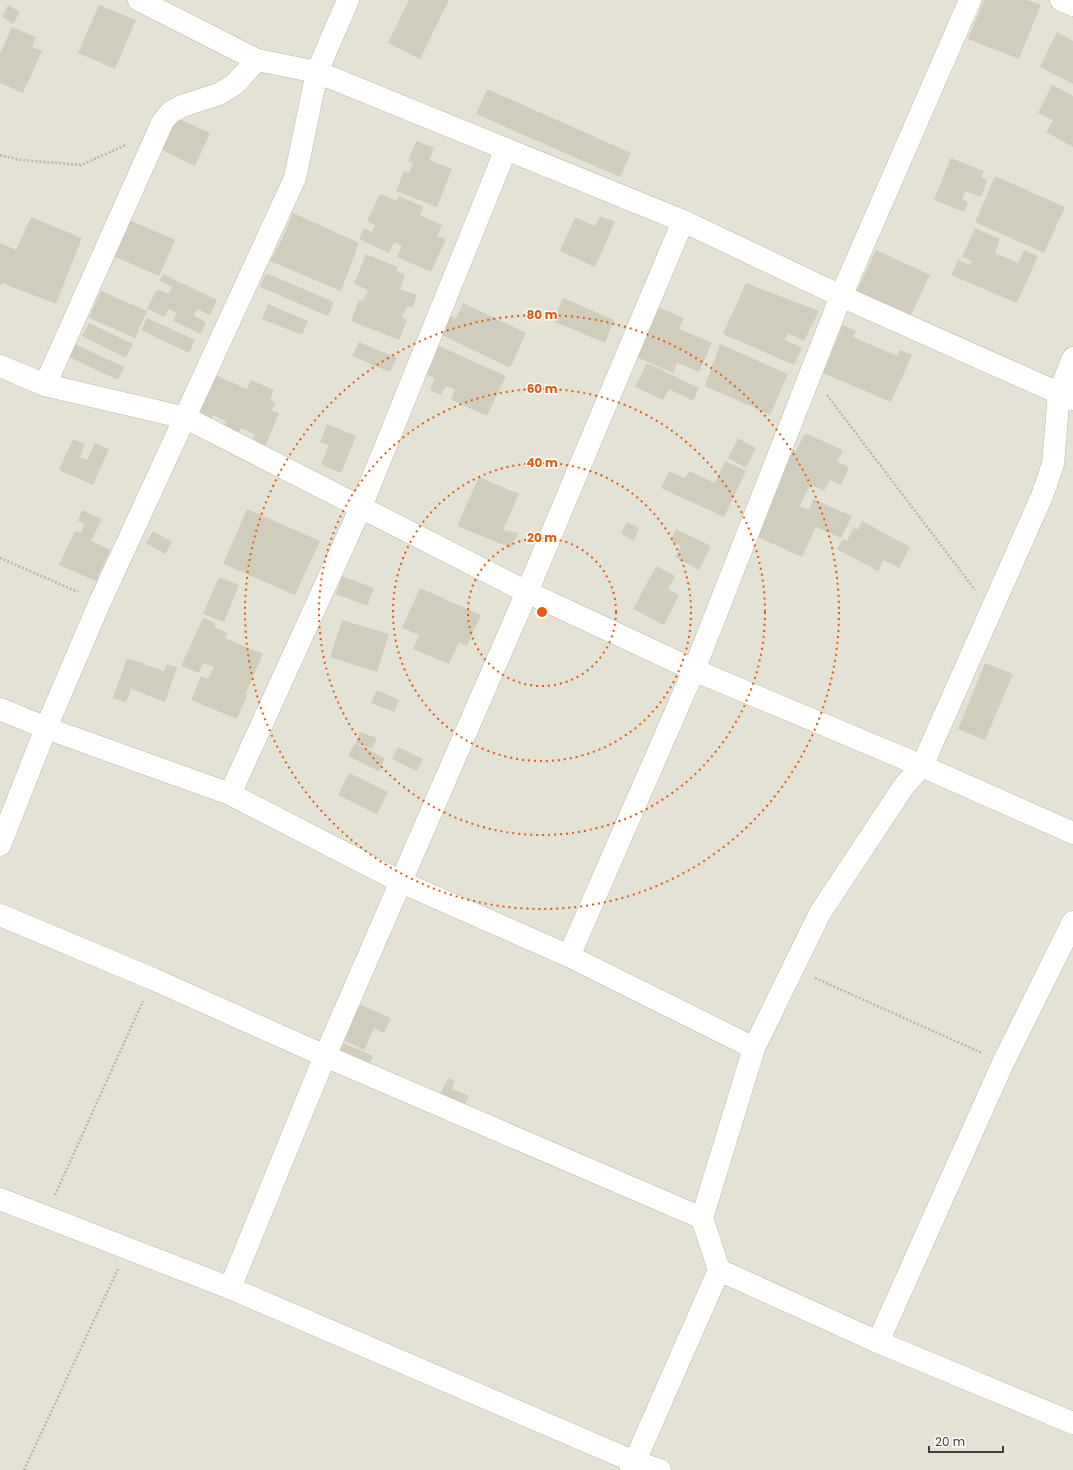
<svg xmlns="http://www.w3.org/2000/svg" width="1073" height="1470" viewBox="0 0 1073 1470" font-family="Poppins,sans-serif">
<rect width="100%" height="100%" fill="#f0efe5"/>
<!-- residential -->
<rect fill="#e4e2d4" x="0" y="0" width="1073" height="1470"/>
<!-- building -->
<g fill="#d0cdbc">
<path d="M409 0H449L420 59 388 43Z"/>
<path d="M984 0H1027L1041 5 1019 59 968 39Z"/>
<path d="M8 5 20 12 13 24 2 17Z"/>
<path d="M99 5 136 20 115 69 78 53Z"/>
<path d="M12 27 36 37 32 47 42 51 23 93 0 83V54Z"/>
<path d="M1057 32 1073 41V84L1040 67Z"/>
<path d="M1052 85 1073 96V147L1046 132 1053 120 1038 113Z"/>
<path d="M487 89 631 153 620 177 476 114Z"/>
<path d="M177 118 210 133 195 166 162 150Z"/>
<path d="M416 141 434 148 429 160 452 169 437 207 396 191 404 171 409 173 413 163 408 161Z"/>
<path d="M951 158 984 171 981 177 987 180 981 197 965 191 962 199 968 202 964 212 934 200Z"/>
<path d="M995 176 1065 207 1044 253 975 222Z"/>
<path d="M380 194 397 201 399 196 423 207 420 215 442 225 437 236 446 239 431 272 397 257 402 246 394 242 389 253 359 239 364 228 372 232 375 225 367 221Z"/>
<path d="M293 213 359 243 341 291 270 261 281 241Z"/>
<path d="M600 216 615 222 595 267 560 251 575 217 595 226Z"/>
<path d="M31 217 82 238 56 304 2 283 0 287V243L16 250Z"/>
<path d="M127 219 175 240 159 276 111 255Z"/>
<path d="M975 228 1000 239 995 253 1018 263 1024 250 1038 256 1017 303 951 275 958 260 970 265 972 261 962 257Z"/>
<path d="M876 250 930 275 910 317 856 293Z"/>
<path d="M366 254 398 267 396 271 405 275 400 289 417 295 412 308 407 306 402 317 407 320 399 340 351 321 359 300 363 301 368 290 354 284Z"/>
<path d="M266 273 334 302 328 316 260 287Z"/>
<path d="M163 274 217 300 210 315 197 309 194 316 206 322 201 334 173 321 177 313 168 309 165 317 147 309 157 289 169 294 172 287 160 281Z"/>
<path d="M746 283 819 311 804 341 788 333 785 340 802 348 794 365 723 334Z"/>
<path d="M101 291 147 311 135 338 89 318Z"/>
<path d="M563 298 614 320 605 343 553 321Z"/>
<path d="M463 303 526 333 510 368 438 333 446 314 456 319Z"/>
<path d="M268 304 308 321 302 335 262 319Z"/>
<path d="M653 305 684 318 679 329 712 343 699 372 677 363 673 373 632 355Z"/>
<path d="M147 318 195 340 189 353 141 330Z"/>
<path d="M89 323 133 344 126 358 82 336Z"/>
<path d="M843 325 856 331 853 337 897 356 900 350 912 355 891 402 823 373Z"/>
<path d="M359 342 397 358 390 372 352 356Z"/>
<path d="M75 344 124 367 118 380 69 357Z"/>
<path d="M435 344 506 376 487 416 451 400 455 390 446 386 441 395 430 390 435 378 422 373Z"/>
<path d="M720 344 788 374 770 415 705 386Z"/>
<path d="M647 363 699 388 693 401 669 389 663 400 635 387Z"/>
<path d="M210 373 247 389 251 380 274 390 270 400 276 403 272 410 279 413 264 450 251 444 255 434 241 428 238 434 223 428 226 421 213 415 209 425 196 420Z"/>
<path d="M327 424 356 436 341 473 321 465 329 445 320 442Z"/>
<path d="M805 433 843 450 837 462 849 467 841 485 830 480 824 491 810 484 800 506 809 510 813 499 852 516 841 538 816 527 802 557 751 534 790 448 796 451Z"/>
<path d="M738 438 756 448 746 468 728 458Z"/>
<path d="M73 439 85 444 80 457 87 460 95 443 109 449 93 485 59 470Z"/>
<path d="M725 461 746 471 724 517 661 488 669 471 685 478 689 471 715 483Z"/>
<path d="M479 477 519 494 503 530 518 533 511 548 457 526Z"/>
<path d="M247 509 320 541 295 595 223 564Z"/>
<path d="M82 510 102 519 91 541 110 550 96 581 59 565 75 531 81 533 85 524 78 521Z"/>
<path d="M862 521 910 547 899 568 884 560 878 571 837 549 843 539 847 541 854 527 858 530Z"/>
<path d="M627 522 639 528 634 541 621 534Z"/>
<path d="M676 529 711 546 699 570 675 557 681 546 671 541Z"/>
<path d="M153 531 172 542 165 554 146 543Z"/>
<path d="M656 566 675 576 668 589 679 595 664 625 633 609Z"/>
<path d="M342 576 374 588 367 606 336 594Z"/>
<path d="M219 577 239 585 224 622 203 614Z"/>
<path d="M420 588 481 615 467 646 459 642 449 664 413 649 419 635 402 628Z"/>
<path d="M203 618 216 623 214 627 227 633 225 638 263 654 245 695H247L237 719 191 700 201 676 208 679 214 667 203 663 199 673 181 666Z"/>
<path d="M342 620 389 634 377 672 330 657Z"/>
<path d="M127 658 164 671 167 664 177 667 165 702 131 689 126 703 113 698Z"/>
<path d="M985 663 1013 674 985 740 958 729Z"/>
<path d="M377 690 399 700 394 712 371 703Z"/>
<path d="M360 732 377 738 372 749 356 743Z"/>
<path d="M355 743 385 758 379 771 348 756Z"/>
<path d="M398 747 423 759 417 771 392 759Z"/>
<path d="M349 773 388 792 377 814 338 795Z"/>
<path d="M359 1004 391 1018 384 1033 374 1028 364 1050 343 1040Z"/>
<path d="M344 1043 373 1056 366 1071 337 1057Z"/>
<path d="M448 1078 455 1081 452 1089 469 1096 462 1111 437 1100Z"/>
</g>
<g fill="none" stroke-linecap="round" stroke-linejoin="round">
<!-- minor casing -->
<g stroke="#bab9a9" stroke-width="23">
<g id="minor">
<path d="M139 0 257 60 317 72 683 221 841 296 1072 399"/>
<path d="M1061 0 1073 5"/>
<path d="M1073 358 1059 393 1053 464 1042 496 922 766 904 786 820 913 754 1048 702 1218 719 1270 878 1342 1073 1423"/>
<path d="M0 366 45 385 186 418 527 592 694 670 922 766 1073 833"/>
<path d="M45 385 163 121 171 112 182 106 219 94 235 84 257 60"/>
<path d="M0 709 46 728 230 794 401 882 569 956 754 1048"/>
<path d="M230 794 361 507 506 149"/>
<path d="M0 845 46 728 100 602 295 178 317 72 348 0"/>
<path d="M0 915 153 979 325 1056 702 1218"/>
<path d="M569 956 694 670 841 296 970 0"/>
<path d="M0 1199 230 1288 635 1462 660 1470"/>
<path d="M230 1288 325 1056 527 592 683 221"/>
<path d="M878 1342 1003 1063 1073 922"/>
<path d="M631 1470 719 1270"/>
</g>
</g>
<!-- path -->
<g stroke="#bab79c" stroke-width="2.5" stroke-dasharray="2 2" stroke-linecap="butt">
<path d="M0 155 21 160 81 165 126 145"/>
<path d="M827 395 975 590"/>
<path d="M0 558 78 592"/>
<path d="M815 978 982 1053"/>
<path d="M55 1195 143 1001"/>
<path d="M24 1470 118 1269"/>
</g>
<!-- minor -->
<use href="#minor" stroke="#fff" stroke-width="22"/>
</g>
<!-- distance rings -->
<g fill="none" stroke="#e8590c" stroke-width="2" stroke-dasharray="2 4">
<circle cx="542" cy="612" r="74"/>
<circle cx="542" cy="612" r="149"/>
<circle cx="542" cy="612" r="223"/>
<circle cx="542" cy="612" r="297"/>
</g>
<circle cx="542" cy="612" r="6" fill="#e8590c" stroke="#fff" stroke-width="2"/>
<g font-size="12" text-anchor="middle" font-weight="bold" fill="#e8590c" stroke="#fff" stroke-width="3" stroke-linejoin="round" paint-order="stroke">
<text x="542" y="319">80 m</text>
<text x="542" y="393">60 m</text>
<text x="542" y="467">40 m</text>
<text x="542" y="542">20 m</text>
</g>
<!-- scale -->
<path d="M929 1446v6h74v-6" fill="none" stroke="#424036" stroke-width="2"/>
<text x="935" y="1446" font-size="12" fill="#424036" stroke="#ffffff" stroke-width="3" paint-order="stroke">20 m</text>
</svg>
